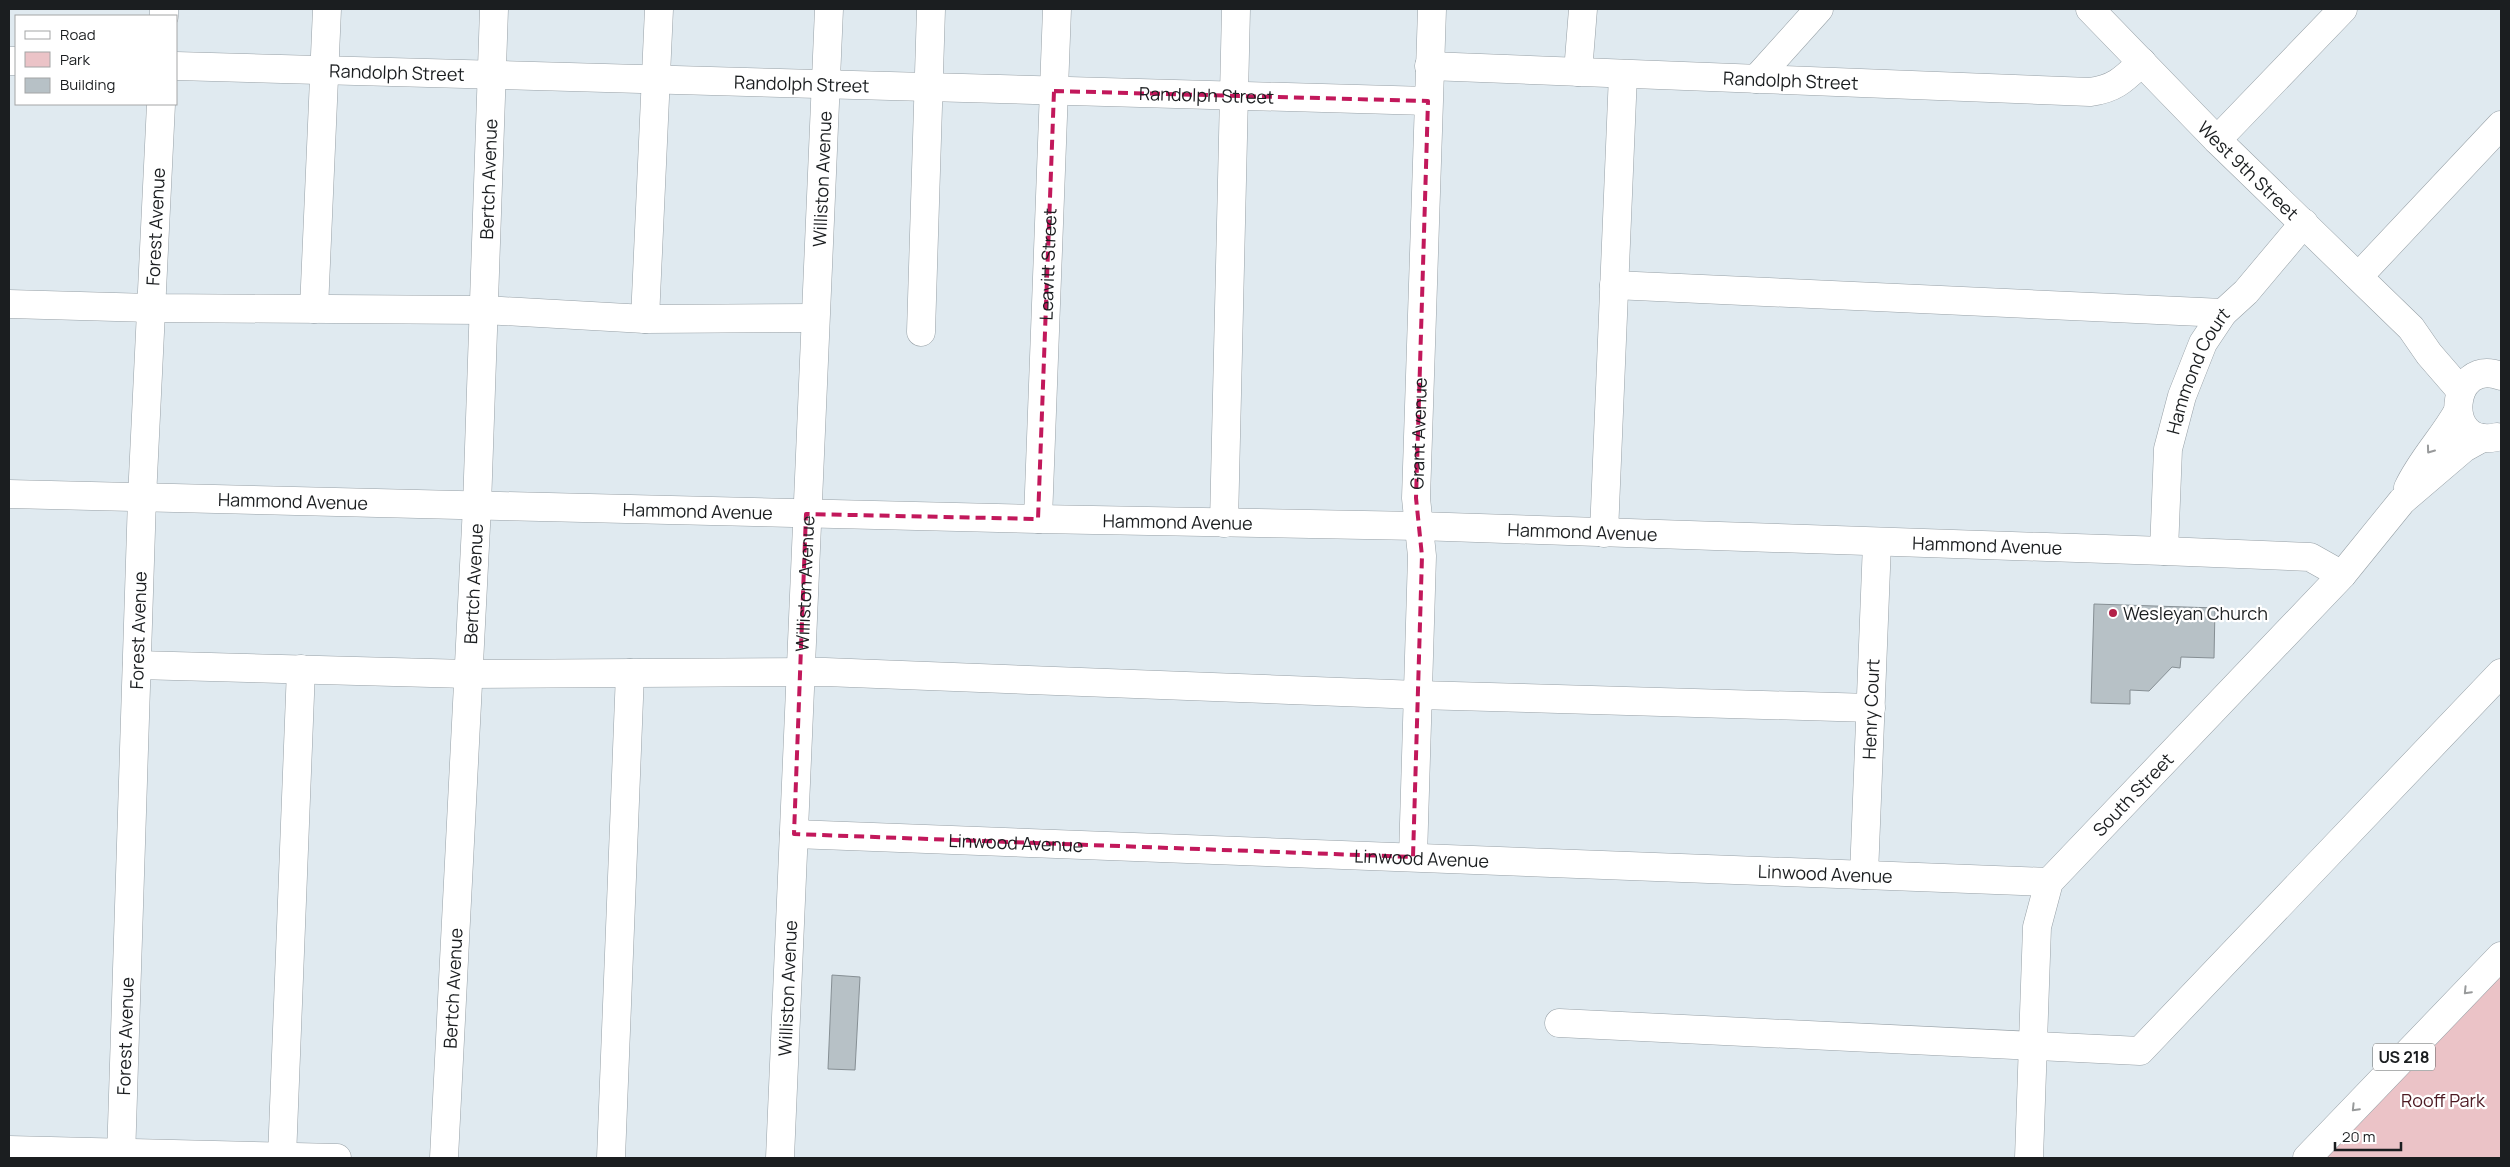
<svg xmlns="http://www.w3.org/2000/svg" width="2510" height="1167" viewBox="0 0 2510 1167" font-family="Manrope,sans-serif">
<rect width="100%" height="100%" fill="#e0eaf0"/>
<!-- green -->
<path fill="#ebc3c7" d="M2501 956V1158H2307Z"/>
<!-- building -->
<g fill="#b7c1c6" stroke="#868f94">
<path d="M2094 604 2215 608 2214 658 2181 657 2180 668 2172 667 2149 691 2130 690V704L2091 703Z"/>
<path d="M832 975 860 977 855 1070 828 1069Z"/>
</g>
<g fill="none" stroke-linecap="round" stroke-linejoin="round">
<!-- minor casing -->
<g stroke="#97a0a6" stroke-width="29">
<g id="minor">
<path id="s1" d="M2090 9 2217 140 2411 328 2429 354 2461 391"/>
<path d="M164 16V9"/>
<path d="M9 61H16"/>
<path id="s2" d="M176 66 1428 101"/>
<path id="s3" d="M1429 66 2090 92C2115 89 2124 79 2142 62"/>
<path d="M1578 72 1583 9"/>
<path d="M1756 79 1819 9"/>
<path d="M2217 140 2343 9"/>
<path d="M2359 276 2501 125"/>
<path d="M1614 285 2223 313"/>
<path d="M9 304 151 308 484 310 645 319 815 318"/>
<path d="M314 309 327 9"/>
<path d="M645 319 659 9"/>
<path d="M921 332 931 9"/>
<path d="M2497 437C2441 450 2449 356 2501 376"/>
<path d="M2408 488C2421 460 2443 438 2458 411"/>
<path id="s4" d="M9 494 1038 519 1418 526 2164 551 2310 557 2342 575"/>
<path id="s5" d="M1038 519 1057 9"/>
<path d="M1224 523 1236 9"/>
<path d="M1604 533 1623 74"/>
<path id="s6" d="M2164 551 2168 449 2182 396 2203 343 2223 313 2246 292 2304 223"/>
<path d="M137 665 468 674 825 672 1418 695 1871 708"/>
<path id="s7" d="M794 834 2049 882"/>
<path id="s8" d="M1413 857 1422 556 1416 498 1432 9"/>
<path id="s9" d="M1864 875 1877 543"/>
<path d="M1559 1023 2140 1051 2501 673"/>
<path id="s10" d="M121 1158 142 498 161 104"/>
<path d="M282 1158 301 669"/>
<path id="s11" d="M444 1158 477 506 494 9"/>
<path d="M611 1158 630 673"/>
<path id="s12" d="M2029 1158 2037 927 2049 882 2342 575 2402 501 2464 448 2482 438"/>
</g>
</g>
<!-- major casing -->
<g stroke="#97a0a6" stroke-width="29">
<g id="major">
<path d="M9 1150 337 1158"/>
<path id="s13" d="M780 1158 829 9"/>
</g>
</g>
<!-- highway casing -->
<g stroke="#97a0a6" stroke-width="29">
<path id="highway" d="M2307 1158 2501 956"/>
</g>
<!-- minor -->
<use href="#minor" stroke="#fff" stroke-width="28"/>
<!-- major -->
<use href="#major" stroke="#fff" stroke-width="28"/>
<!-- highway -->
<use href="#highway" stroke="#fff" stroke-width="28"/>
</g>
<!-- one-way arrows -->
<defs><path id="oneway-chevron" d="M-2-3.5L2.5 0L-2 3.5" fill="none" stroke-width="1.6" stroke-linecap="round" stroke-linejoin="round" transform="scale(1.25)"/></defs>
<g stroke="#989a9b">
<use href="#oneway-chevron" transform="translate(2430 450) rotate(126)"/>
<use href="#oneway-chevron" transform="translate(2467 991) rotate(134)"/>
<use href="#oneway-chevron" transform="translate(2355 1108) rotate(134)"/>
</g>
<!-- marked area -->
<path fill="none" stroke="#c2185b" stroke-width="4" stroke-dasharray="10 6" stroke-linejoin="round" d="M1054 91 1428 101 1416 498 1422 556 1413 857 794 834 806 514 1038 519Z"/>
<!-- markers -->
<circle fill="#b32148" stroke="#fff" stroke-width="2" cx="2113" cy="613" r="5"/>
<g text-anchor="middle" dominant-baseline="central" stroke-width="4.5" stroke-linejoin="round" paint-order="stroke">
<!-- shield labels -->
<rect fill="#fff" stroke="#5f6263" stroke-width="1" x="2373" y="1043.5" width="62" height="27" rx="4"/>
<g font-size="16" font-weight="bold" fill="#1b1e20">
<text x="2404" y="1057">US 218</text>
</g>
<!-- street labels -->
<g font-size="18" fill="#1b1e20" stroke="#fff">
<text stroke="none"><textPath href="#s2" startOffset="221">Randolph Street</textPath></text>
<text stroke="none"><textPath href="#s3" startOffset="362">Randolph Street</textPath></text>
<text stroke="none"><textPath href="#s2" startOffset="626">Randolph Street</textPath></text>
<text stroke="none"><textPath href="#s2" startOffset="1031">Randolph Street</textPath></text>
<text stroke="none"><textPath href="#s1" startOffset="226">West 9th Street</textPath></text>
<text stroke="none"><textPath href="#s11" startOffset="980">Bertch Avenue</textPath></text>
<text stroke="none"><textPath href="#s13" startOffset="980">Williston Avenue</textPath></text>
<text stroke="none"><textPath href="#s10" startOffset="932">Forest Avenue</textPath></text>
<text stroke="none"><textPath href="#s5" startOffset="255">Leavitt Street</textPath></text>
<text stroke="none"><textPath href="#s6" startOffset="186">Hammond Court</textPath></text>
<text stroke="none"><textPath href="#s8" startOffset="424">Grant Avenue</textPath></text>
<text stroke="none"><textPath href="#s4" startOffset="284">Hammond Avenue</textPath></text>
<text stroke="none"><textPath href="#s4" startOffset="689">Hammond Avenue</textPath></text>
<text stroke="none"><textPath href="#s4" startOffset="1169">Hammond Avenue</textPath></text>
<text stroke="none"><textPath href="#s4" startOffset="1574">Hammond Avenue</textPath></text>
<text stroke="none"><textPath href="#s4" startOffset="1979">Hammond Avenue</textPath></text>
<text stroke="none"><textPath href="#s13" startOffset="575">Williston Avenue</textPath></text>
<text stroke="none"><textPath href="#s11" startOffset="575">Bertch Avenue</textPath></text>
<text stroke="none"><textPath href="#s10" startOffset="528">Forest Avenue</textPath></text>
<text stroke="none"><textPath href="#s9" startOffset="166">Henry Court</textPath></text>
<text stroke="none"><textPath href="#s12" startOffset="399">South Street</textPath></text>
<text stroke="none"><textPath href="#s7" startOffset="222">Linwood Avenue</textPath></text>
<text stroke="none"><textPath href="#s7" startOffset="628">Linwood Avenue</textPath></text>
<text stroke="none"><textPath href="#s7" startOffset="1032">Linwood Avenue</textPath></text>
<text stroke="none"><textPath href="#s11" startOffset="170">Bertch Avenue</textPath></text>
<text stroke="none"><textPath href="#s13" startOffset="170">Williston Avenue</textPath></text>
<text stroke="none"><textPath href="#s10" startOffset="122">Forest Avenue</textPath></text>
</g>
<!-- poi labels -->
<g font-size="18" fill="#1b1e20" stroke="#fff" text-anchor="start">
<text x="2123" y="613">Wesleyan Church</text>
</g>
<!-- park labels -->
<g font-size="18" fill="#4d1a23" stroke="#fff">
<text x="2443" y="1100">Rooff Park</text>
</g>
</g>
<!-- border -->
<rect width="2510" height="1167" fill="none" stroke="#1b1e20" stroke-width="20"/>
<!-- legend -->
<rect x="15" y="15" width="162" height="90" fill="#ffffff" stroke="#a4a5a6"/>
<rect x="25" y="31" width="25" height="8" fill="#ffffff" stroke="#a4a5a6"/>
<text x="60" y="40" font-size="15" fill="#1b1e20">Road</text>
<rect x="25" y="52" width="25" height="15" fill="#ebc3c7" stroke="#a4a5a6"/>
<text x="60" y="65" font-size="15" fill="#1b1e20">Park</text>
<rect x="25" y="78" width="25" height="15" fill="#b7c1c6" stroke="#a4a5a6"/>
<text x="60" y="90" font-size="15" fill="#1b1e20">Building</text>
<!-- scale -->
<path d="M2335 1142v8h66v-8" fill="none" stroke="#1b1e20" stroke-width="2.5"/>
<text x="2342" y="1142" font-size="15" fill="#1b1e20" stroke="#ffffff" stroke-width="4" paint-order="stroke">20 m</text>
</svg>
